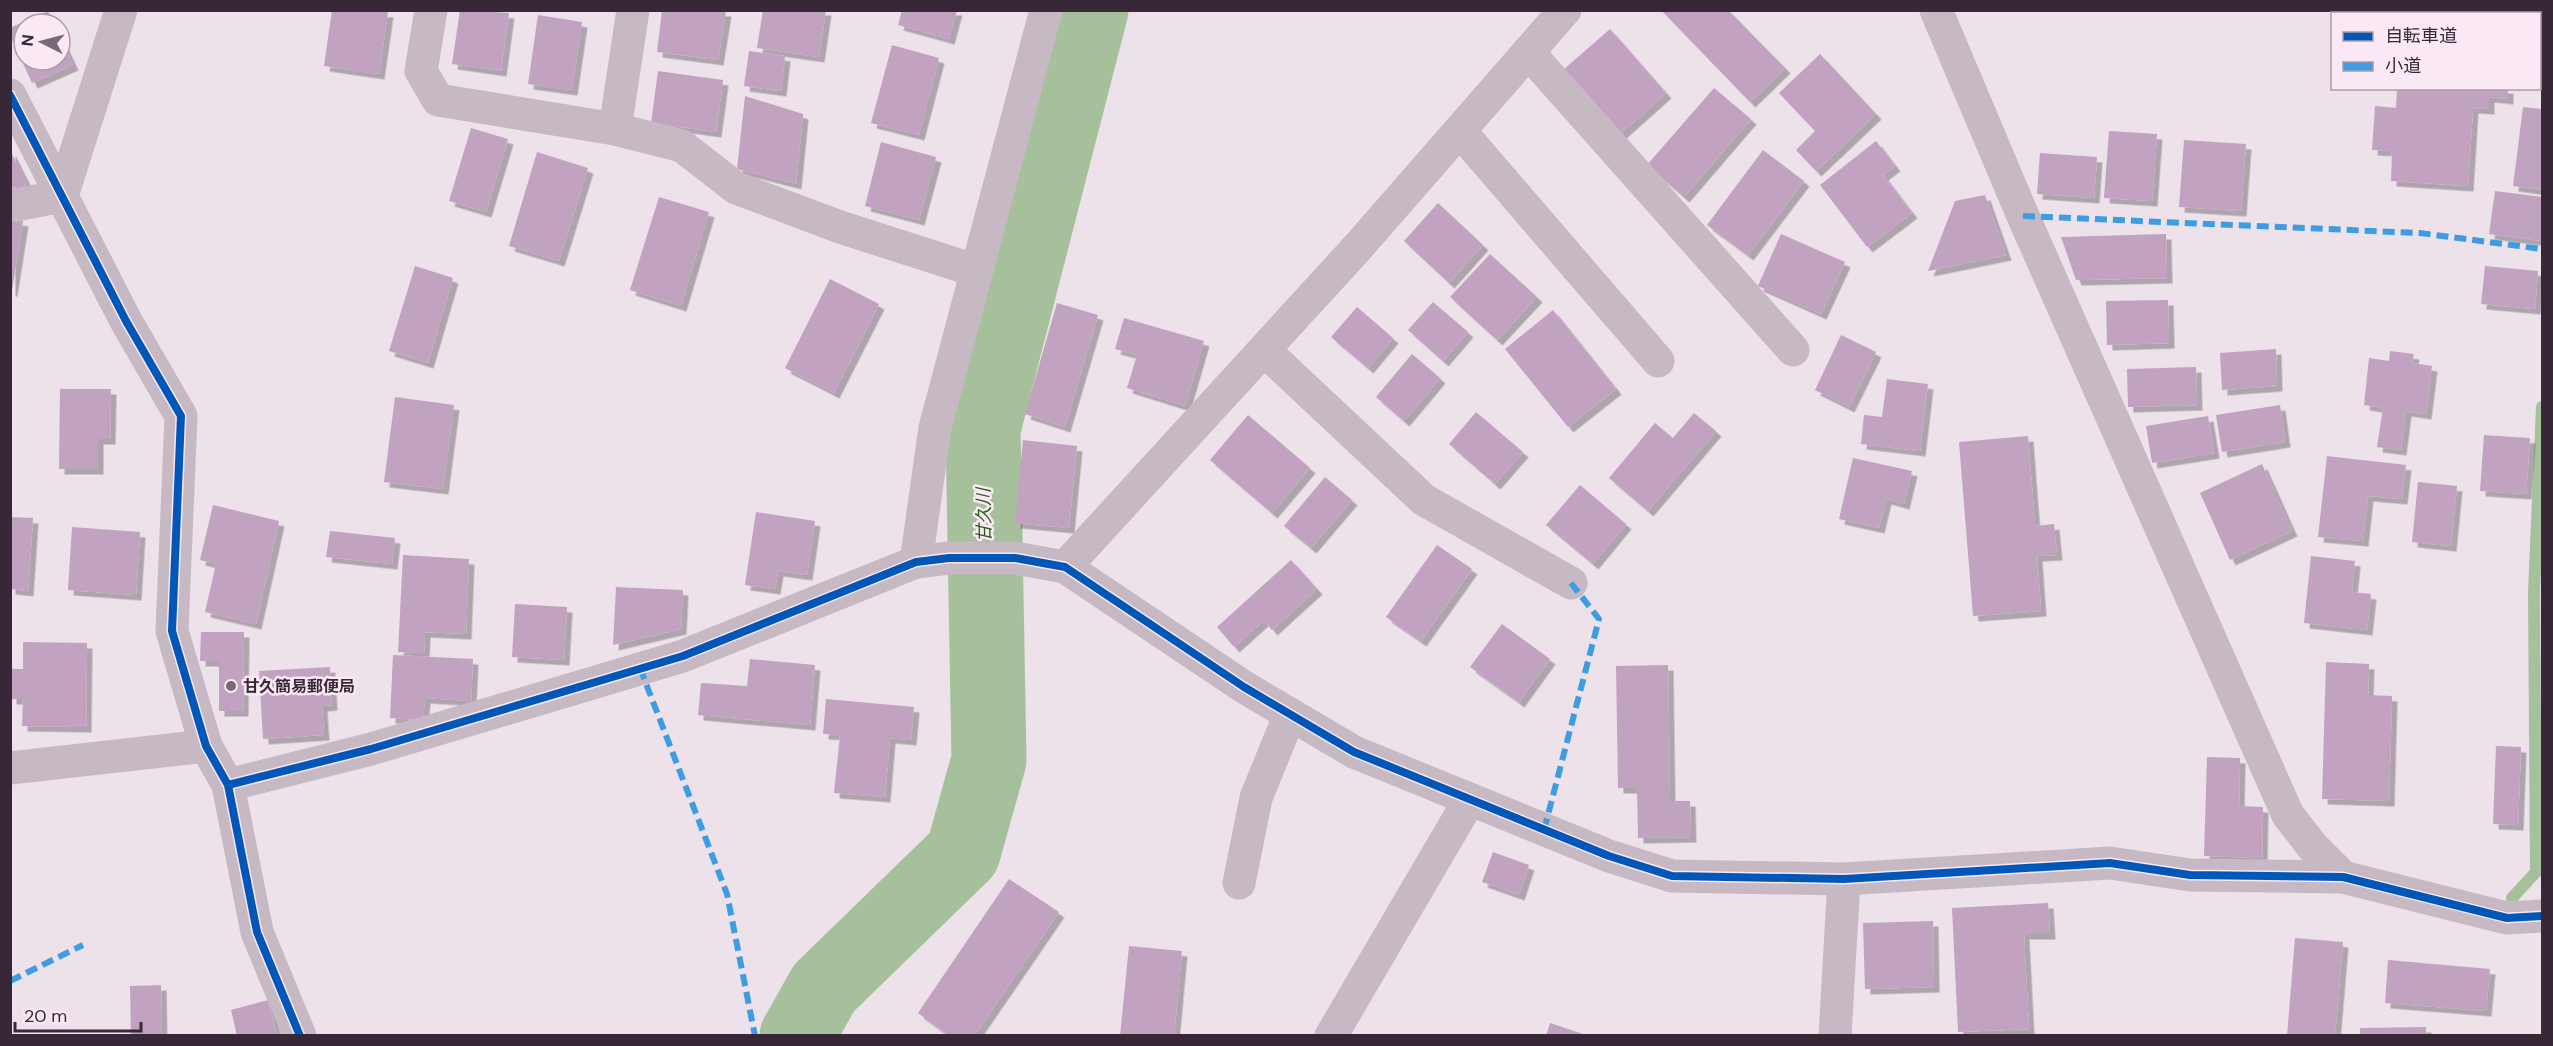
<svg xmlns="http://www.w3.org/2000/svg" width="2553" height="1046" viewBox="0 0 2553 1046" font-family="'DM Sans','Noto Sans JP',sans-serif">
<defs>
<filter id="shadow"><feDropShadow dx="5.5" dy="5.5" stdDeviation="0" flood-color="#0004"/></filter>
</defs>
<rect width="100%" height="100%" fill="#ede1ea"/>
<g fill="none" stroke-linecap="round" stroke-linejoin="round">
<!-- stream -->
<path stroke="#a5c09b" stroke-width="12" d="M2512 898 2536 872 2534 592 2542 407"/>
<!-- river -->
<path stroke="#a5c09b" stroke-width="75" d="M797 1036 824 988 963 853 989 760 983 429 1091 10"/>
</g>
<!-- building -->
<g fill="#c1a2c1" filter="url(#shadow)">
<path d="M332 10 388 12 379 74 324 66Z"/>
<path d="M460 10 509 13 501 71 452 64Z"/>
<path d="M662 10 726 11 718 60 657 52Z"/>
<path d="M763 10H826L819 57 757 48Z"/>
<path d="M902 10H957L949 39 898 25Z"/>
<path d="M1661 10H1728L1785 68 1750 102Z"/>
<path d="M48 11 54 24H24V60H60V37L73 65 32 83 10 35V28Z"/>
<path d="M538 15 582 22 572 90 528 84Z"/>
<path d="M1610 29 1666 93 1620 134 1563 70Z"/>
<path d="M892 45 939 58 919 135 871 123Z"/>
<path d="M749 51 785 56 781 91 744 86Z"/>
<path d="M1820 54 1876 114 1816 171 1796 150 1815 131 1779 93Z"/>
<path d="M658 71 723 80 716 132 651 123Z"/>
<path d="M1714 88 1751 119 1684 197 1647 165Z"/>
<path d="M2397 88H2508V99L2489 97V109L2473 108 2468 186 2391 181 2392 151 2372 150 2375 106 2396 108Z"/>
<path d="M745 96 803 114 796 184 737 169Z"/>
<path d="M2523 107 2542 109V190L2513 186Z"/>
<path d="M471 128 508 139 486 212 449 201Z"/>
<path d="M2109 131 2157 134 2152 201 2104 198Z"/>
<path d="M2184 140 2246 144 2241 211 2179 207Z"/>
<path d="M1876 141 1895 166 1883 175 1912 213 1867 247 1820 185Z"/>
<path d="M881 142 936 157 919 220 865 206Z"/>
<path d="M10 150 27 184 18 189 10 187Z"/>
<path d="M1763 150 1804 181 1748 255 1707 225Z"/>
<path d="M537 152 588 168 559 261 509 246Z"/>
<path d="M2040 153 2097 157 2094 198 2037 194Z"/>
<path d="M2495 191 2542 197V241L2489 234Z"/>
<path d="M1985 195 2006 255 1928 271 1955 201Z"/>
<path d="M659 197 709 212 681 306 630 290Z"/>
<path d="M1438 203 1483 245 1449 283 1404 241Z"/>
<path d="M10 219 23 221 12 291H10Z"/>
<path d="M1781 234 1845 262 1821 314 1758 286Z"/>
<path d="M2166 234 2167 278 2076 280 2061 237Z"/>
<path d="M1490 254 1537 297 1497 340 1450 297Z"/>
<path d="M415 266 453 278 428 363 389 351Z"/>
<path d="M2485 266 2538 271 2535 309 2481 304Z"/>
<path d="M830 279 879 304 834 393 785 368Z"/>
<path d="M2168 300 2169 343 2107 345 2106 301Z"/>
<path d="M1433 302 1468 332 1443 361 1408 330Z"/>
<path d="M1057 303 1098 315 1065 427 1025 414Z"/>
<path d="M1357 307 1393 338 1368 368 1331 337Z"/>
<path d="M1553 310 1616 389 1568 427 1505 349Z"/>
<path d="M1124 318 1204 341 1185 406 1127 388 1137 355 1115 349Z"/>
<path d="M1841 335 1876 352 1849 407 1815 390Z"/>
<path d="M2276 349 2277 386 2222 390 2220 353Z"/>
<path d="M2390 351 2414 354 2412 363 2432 366 2426 414 2406 411 2401 450 2377 447 2383 408 2364 405 2369 358 2389 361Z"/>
<path d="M1412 354 1440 378 1404 421 1376 397Z"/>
<path d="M2196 367 2197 405 2128 407 2127 369Z"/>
<path d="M1887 379 1928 384 1920 451 1861 444 1864 415 1882 417Z"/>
<path d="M60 389H111L110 439H98V469H59Z"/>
<path d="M395 397 454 405 443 489 384 482Z"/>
<path d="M2280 405 2285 442 2222 452 2216 415Z"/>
<path d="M1476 412 1523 452 1495 484 1449 444Z"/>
<path d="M1694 413 1716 431 1648 511 1609 478 1655 423 1673 438Z"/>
<path d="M1248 415 1310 468 1272 513 1210 460Z"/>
<path d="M2208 416 2214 453 2152 463 2146 426Z"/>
<path d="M2484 435 2530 438 2526 494 2480 491Z"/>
<path d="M2028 436 2035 526 2054 524 2057 555 2037 556 2041 611 1973 616 1959 442Z"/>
<path d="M1023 440 1077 446 1069 528 1015 523Z"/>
<path d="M2327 456 2406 465 2402 499 2368 496 2363 541 2318 537Z"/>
<path d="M1853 458 1912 471 1904 504 1886 499 1879 528 1839 519Z"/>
<path d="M2262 464 2292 531 2230 560 2200 493Z"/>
<path d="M1325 477 1352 500 1311 548 1284 526Z"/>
<path d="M2418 482 2457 486 2451 546 2412 542Z"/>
<path d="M1580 485 1626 524 1593 564 1546 525Z"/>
<path d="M213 505 279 521 256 624 205 612 216 564 200 560Z"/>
<path d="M756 512 815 521 807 575 778 571 775 589 745 585Z"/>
<path d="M10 517 33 518 28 591 10 589Z"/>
<path d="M72 527 140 532 136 595 68 590Z"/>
<path d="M330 531 395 538 392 564 326 557Z"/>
<path d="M1437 545 1472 569 1421 641 1386 617Z"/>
<path d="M403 555 469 559 466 634 425 632 424 653 398 652Z"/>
<path d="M2311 556 2355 561 2352 592 2371 594 2367 630 2304 623Z"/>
<path d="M1291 560 1317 589 1272 630 1264 620 1234 647 1217 627Z"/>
<path d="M616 587 683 590 681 629 613 645Z"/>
<path d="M515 604 567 607 564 660 512 657Z"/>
<path d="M1502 624 1550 659 1519 702 1470 667Z"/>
<path d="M201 632H244L243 711H219V661H200Z"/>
<path d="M23 642 87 643 86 727 22 726 23 699H11V669H23Z"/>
<path d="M393 655 473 659 471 701 425 698 423 720 390 718Z"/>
<path d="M750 659 815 665 810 725 698 715 701 683 747 686Z"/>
<path d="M2326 662 2369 664 2368 695 2392 696 2389 801 2322 799Z"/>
<path d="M1668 665 1670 801H1690L1691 837 1638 838 1637 788H1618L1616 666Z"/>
<path d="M330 667 332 705 322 706 324 735 263 739 259 671Z"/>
<path d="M826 699 914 707 911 740 890 738 885 797 834 793 840 735 823 734Z"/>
<path d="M2496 746 2521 747 2518 825 2493 824Z"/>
<path d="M2207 757 2240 758 2239 806 2263 807 2262 858 2204 856Z"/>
<path d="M1493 852 1529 865 1519 895 1482 882Z"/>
<path d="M1009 879 1059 912 974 1036H950L918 1013Z"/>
<path d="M2048 903 2050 934H2024L2029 1029 1958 1032 1952 908Z"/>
<path d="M1933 921 1934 987 1865 989 1863 923Z"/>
<path d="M2295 938 2343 942 2335 1036H2287Z"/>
<path d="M1129 946 1182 951 1174 1036H1120Z"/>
<path d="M2388 960 2490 969 2486 1011 2385 1003Z"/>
<path d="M161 985 162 1036H131L130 986Z"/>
<path d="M268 1000 277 1036H237L231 1010Z"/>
<path d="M1550 1023 1586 1035V1036H1546Z"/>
<path d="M2426 1027V1036H2360V1028Z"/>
</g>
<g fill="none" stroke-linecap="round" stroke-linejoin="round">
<!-- minor -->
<g stroke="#c7b9c4" stroke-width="33">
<path d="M431 10 421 71 438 100 615 129 682 146 736 188 840 227 977 271"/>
<path d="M1936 10 2023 216 2288 815 2313 847 2343 877"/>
<path d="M1528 52 1793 350"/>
<path d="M10 95 126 321 181 416 172 631 206 746 228 785 257 932 300 1036"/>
<path d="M615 129 633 10"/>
<path d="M1460 131 1658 361"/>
<path d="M10 203 16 205 62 196 121 10"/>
<path d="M1264 350 1424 500 1571 583"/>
<path d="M916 562 935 428 1046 10"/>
<path d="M1065 567 1357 248 1565 10"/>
<path d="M10 768 206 746"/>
<path d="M228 785 371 749 683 656 916 562 949 558H1015L1065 567 1244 687 1354 752 1609 856 1672 876 1844 879 2110 863 2190 875 2343 877 2507 918 2542 916"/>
<path d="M1239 883 1256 798 1290 714"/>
<path d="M1331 1036 1470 799"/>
<path d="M1835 1036 1844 879"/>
</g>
<!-- quiet -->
<g stroke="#3e9ce2" stroke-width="6" stroke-dasharray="12 6" stroke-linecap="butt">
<path d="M2023 216 2420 233 2542 249"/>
<path d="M640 668 727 894 755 1036"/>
<path d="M1544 830 1599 619 1571 583"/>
<path d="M10 981 83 945"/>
</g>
<!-- cycleway casing -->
<g stroke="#fae8f5" stroke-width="11">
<g id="cycleway">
<path d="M10 95 126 321 181 416 172 631 206 746 228 785 257 932 300 1036"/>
<path d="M228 785 371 749 683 656 916 562 949 558H1015L1065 567 1244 687 1354 752 1609 856 1672 876 1844 879 2110 863 2190 875 2343 877 2507 918 2542 916"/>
</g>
</g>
<!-- cycleway -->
<use href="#cycleway" stroke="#0057b8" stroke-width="8"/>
</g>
<!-- markers -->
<circle fill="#776976" stroke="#fae8f5" stroke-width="2" cx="231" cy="686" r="6"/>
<g text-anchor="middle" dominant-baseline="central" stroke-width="5" stroke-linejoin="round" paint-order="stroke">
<!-- poi labels -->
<g font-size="16" font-weight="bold" fill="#382837" stroke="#fae8f5" text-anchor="start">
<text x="243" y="686">甘久簡易郵便局</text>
</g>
<!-- water labels -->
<g font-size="18" font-style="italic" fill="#285c1b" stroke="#fae8f5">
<text transform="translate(984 515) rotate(-91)">甘久川</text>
</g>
</g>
<!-- border -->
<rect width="2553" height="1046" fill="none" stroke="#382837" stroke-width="24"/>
<!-- legend -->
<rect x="2331" y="12" width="210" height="78" fill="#fae8f5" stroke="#ac9ba9" stroke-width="1.5"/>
<rect x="2343" y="32" width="30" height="9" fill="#0057b8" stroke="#ac9ba9" stroke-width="1.5"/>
<text x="2385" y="42" font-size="18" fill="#382837">自転車道</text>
<rect x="2343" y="62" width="30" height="9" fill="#3e9ce2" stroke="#ac9ba9" stroke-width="1.5"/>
<text x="2385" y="72" font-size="18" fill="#382837">小道</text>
<!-- north arrow -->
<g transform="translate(42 42) rotate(276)"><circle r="28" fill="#fae8f5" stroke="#ac9ba9" stroke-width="1.5"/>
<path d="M0-4.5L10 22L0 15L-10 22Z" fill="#776976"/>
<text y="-9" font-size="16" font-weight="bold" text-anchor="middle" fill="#382837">N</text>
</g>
<!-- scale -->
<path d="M15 1022v9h126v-9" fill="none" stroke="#382837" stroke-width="3"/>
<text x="24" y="1022" font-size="18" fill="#382837" stroke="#fae8f5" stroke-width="4.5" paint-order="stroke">20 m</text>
</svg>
